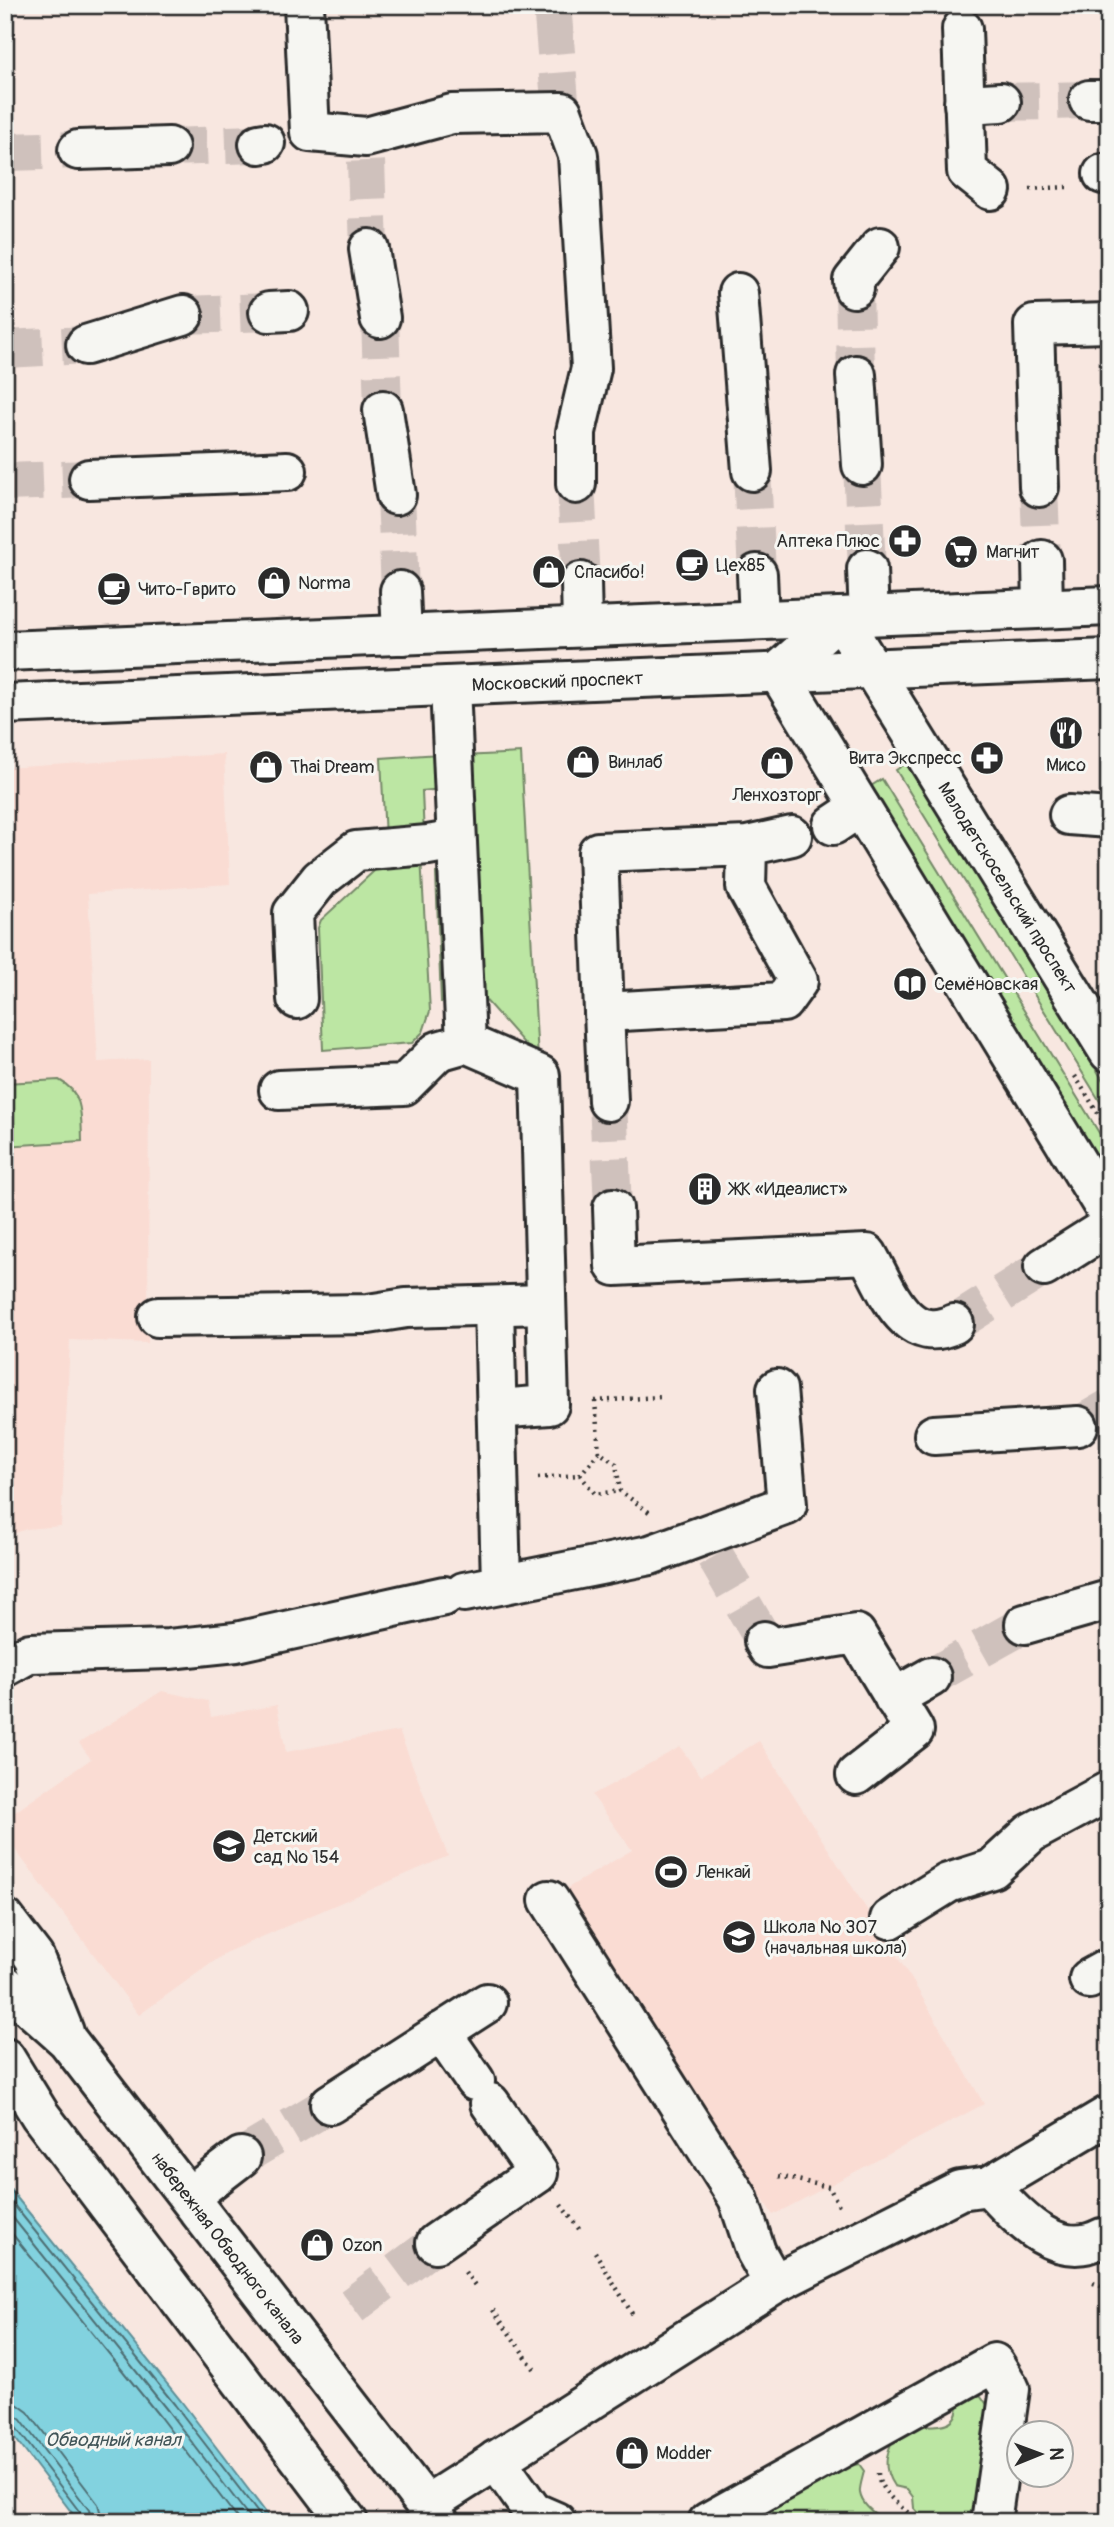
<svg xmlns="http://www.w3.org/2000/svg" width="1114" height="2527" viewBox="0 0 1114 2527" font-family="Pangolin,sans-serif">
<rect width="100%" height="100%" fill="#f8e7e0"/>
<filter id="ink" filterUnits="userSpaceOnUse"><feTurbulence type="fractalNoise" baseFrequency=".0143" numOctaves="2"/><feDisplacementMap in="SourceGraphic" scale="14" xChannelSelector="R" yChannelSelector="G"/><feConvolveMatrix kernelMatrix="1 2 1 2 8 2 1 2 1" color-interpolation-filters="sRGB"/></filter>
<g filter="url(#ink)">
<!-- built -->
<g fill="#fadcd3">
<path d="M224 754 230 884 88 894 98 1062 149 1059 148 1343 70 1340 61 1526 26 1529 5 1537V768Z"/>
<path d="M162 1691 208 1701 211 1717 277 1705 286 1752 399 1731 448 1856 227 1952 139 2015 5 1836V1819L91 1759 79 1743Z"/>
<path d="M759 1741 914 1983 984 2104 773 2215 564 1890 632 1850 592 1795 680 1747 701 1776Z"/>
</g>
<!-- green -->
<g fill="#bce6a3" stroke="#748867" stroke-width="2">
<path d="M521 753 538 1059 474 987 463 756Z"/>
<path d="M439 754 442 789 422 791 424 837 385 838 381 758Z"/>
<path d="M907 763 1109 1090V1116L896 770Z"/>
<path d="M882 779 1109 1149V1175L871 786Z"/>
<path d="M421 857 430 1011 423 1032 412 1043 323 1050 318 928 321 920 387 859Z"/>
<path d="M436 873H449L454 1002H441Z"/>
<path d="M59 1080C84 1093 81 1116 82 1141L5 1146V1083Z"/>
<path d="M970 2391 981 2396 990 2409 982 2522H927L914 2508 913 2497 907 2489 894 2486C881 2467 887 2453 895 2433 901 2430 906 2427 912 2426 930 2424 958 2432 958 2404Z"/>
<path d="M859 2464 864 2471C863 2477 859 2487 860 2493 862 2506 877 2516 888 2522H747L850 2466Z"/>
</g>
<!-- water -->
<path fill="#82d2df" stroke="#5f8f97" stroke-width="2" d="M5 2183 181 2401 273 2522H79L5 2425Z"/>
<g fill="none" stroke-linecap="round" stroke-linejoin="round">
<!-- shore -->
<g stroke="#4e6e73" stroke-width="2">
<path d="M5 2194 175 2405 265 2522"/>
<path d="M5 2208 168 2411 253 2522"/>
<path d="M5 2225 160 2417 240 2522"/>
<path d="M5 2402 17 2404 28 2412 98 2504 103 2522"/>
<path d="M5 2413 13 2414 21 2420 89 2510 92 2522"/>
<path d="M5 2422 14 2425 82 2515 84 2522"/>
</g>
<!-- minor-tunnel -->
<g stroke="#cfc1bc" stroke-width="38" stroke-dasharray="38 19" stroke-linecap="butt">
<path d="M553 16 560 101"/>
<path d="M1001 102 1089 100"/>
<path d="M169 147 259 144"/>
<path d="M5 152 78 150"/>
<path d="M366 161 369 249"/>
<path d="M854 288 856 375"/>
<path d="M183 315 269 312"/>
<path d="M380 318 383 410"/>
<path d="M5 349 86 345"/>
<path d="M862 465 867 569"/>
<path d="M752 471 757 574"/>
<path d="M5 482 89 479"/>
<path d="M576 484 581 582"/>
<path d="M1039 487 1042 560"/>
<path d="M396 495 400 591"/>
<path d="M608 1101 613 1208"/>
<path d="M954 1324 1044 1267"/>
<path d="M1078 1426 1109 1408"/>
<path d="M715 1556 764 1641"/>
<path d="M931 1677 1025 1624"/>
<path d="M241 2157 330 2104"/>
<path d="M352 2306 436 2243"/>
</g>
<!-- minor casing -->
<g stroke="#2b2b2b" stroke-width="44">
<g id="minor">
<path d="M304 5 310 132 366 137 452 114 562 112 578 155 591 368 576 432V484"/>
<path d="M962 29 967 171 991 190"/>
<path d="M1089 100H1109"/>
<path d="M964 104 1001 102"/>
<path d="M259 144 265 143"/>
<path d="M78 150 169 147"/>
<path d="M1103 174 1109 173"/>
<path d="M369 249 380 318"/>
<path d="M854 288 853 281 880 247"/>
<path d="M738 293 752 471"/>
<path d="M269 312 289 311"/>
<path d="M86 345 183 315"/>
<path d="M856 375 862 465"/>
<path d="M383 410 396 495"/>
<path d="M89 479 287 471"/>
<path d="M1039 487 1034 325 1109 323"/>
<path d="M1042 560 1043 608"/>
<path d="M867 569 869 616"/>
<path d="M757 574 759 620"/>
<path d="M581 582 582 627"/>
<path d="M400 591 402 635"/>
<path d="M1069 815 1109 818"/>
<path d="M833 825 860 807"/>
<path d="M747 846 746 887 798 981 783 1002 604 1012 598 852 747 846 792 836"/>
<path d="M297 999 293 913 320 879 356 851 428 845 456 840"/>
<path d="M604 1012 608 1101"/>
<path d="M466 1043 540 1075 549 1405 497 1409"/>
<path d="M1109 1052 840 617 778 672 1109 1215"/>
<path d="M279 1090 404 1085 438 1051 466 1043 450 686"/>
<path d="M613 1208 615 1266 867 1254C887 1289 905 1347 954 1324"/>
<path d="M1044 1267 1109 1226"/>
<path d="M494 1306 501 1584"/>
<path d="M158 1317 368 1314 406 1308 546 1304"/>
<path d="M934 1435 1078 1426"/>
<path d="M464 1592 650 1555 787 1505 777 1389"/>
<path d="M1025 1624 1109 1600"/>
<path d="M764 1641 768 1648 856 1634 914 1730 856 1775"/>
<path d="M5 1667 30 1653 169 1649 236 1642 444 1596"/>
<path d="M894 1698 931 1677"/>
<path d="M549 1900 738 2198 756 2252 774 2284"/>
<path d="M890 1919 948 1883 992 1869 1031 1833 1109 1791"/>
<path d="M1089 1979 1109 1968"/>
<path d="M441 2032 475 2081"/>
<path d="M330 2104 487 2003"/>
<path d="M989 2186C1018 2217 1056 2262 1102 2238"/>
<path d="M189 2197 241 2157"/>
<path d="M436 2243 538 2173 490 2103"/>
<path d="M496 2460 533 2512 556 2522"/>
<path d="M426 2505 774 2284 960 2190 989 2186 1109 2115"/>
<path d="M708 2522 994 2363 1010 2389 991 2522"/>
</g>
</g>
<!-- major casing -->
<g stroke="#2b2b2b" stroke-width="44">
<g id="major">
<path d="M5 651 1109 606"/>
<path id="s1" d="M5 704 1109 659"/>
<path d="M5 1919 34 1957 64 2032"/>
<path id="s2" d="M5 1985 67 2040 439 2522"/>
<path d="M5 2058 40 2115 348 2522"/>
</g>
</g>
<!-- path -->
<g stroke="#2b2b2b" stroke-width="4.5" stroke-dasharray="2 5" stroke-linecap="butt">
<path d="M553 5V6"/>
<path d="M1030 189 1067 187"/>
<path d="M1075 1076 1109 1131"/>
<path d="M595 1401 599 1452 616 1464 620 1491 649 1512"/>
<path d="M595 1401 660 1397"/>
<path d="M580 1475 599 1452"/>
<path d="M538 1478 580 1475 595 1494 620 1491"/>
<path d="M779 2176 829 2187 841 2209"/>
<path d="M561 2205 579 2229"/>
<path d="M595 2252 634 2317"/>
<path d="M465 2272 477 2288"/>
<path d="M1093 2283 1109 2289"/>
<path d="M493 2310 537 2373"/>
<path d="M878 2473C879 2494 904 2507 918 2522"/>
</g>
<!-- minor -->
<use href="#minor" stroke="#f6f6f2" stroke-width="38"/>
<!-- major -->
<use href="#major" stroke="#f6f6f2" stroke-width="38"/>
</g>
</g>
<!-- icons -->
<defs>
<g id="pharmacy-disc" transform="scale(1.75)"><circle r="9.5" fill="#2b2b2b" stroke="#f6f6f2"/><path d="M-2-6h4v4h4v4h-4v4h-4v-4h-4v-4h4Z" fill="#fff"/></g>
<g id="supermarket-disc" transform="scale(1.75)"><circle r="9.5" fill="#2b2b2b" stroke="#f6f6f2"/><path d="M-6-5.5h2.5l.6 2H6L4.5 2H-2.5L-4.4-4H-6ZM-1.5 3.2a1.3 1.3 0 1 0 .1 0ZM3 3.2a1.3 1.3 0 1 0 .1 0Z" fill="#fff"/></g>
<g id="cafe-disc" transform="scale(1.75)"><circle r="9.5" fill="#2b2b2b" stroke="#f6f6f2"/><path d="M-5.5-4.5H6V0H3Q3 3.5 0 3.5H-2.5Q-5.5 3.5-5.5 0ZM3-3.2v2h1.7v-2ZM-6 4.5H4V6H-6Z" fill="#fff"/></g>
<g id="shop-disc" transform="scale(1.75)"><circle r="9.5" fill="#2b2b2b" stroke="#f6f6f2"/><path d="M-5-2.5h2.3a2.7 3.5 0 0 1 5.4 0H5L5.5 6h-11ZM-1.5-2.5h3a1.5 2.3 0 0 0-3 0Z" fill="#fff"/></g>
<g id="restaurant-disc" transform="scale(1.75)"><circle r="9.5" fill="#2b2b2b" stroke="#f6f6f2"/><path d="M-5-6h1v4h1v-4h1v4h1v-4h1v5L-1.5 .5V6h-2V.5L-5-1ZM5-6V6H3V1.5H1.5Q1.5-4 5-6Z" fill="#fff"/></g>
<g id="library-disc" transform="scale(1.75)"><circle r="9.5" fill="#2b2b2b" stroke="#f6f6f2"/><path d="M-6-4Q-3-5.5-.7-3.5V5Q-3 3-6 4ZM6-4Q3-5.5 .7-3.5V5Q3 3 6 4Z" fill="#fff"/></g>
<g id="building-disc" transform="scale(1.75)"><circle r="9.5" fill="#2b2b2b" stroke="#f6f6f2"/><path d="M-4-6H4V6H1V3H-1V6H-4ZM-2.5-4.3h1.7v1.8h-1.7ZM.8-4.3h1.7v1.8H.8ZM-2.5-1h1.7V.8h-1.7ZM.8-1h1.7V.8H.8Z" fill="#fff"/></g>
<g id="school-disc" transform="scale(1.75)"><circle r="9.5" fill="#2b2b2b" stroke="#f6f6f2"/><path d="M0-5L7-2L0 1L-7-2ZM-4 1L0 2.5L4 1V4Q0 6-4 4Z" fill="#fff"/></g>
<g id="stadium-disc" transform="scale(1.75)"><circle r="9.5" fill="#2b2b2b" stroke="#f6f6f2"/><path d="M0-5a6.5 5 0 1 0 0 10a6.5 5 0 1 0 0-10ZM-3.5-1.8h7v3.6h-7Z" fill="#fff"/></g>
</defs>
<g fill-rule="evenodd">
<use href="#pharmacy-disc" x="905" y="541"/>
<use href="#supermarket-disc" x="961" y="552"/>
<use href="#cafe-disc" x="692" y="565"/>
<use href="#shop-disc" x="549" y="572"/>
<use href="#shop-disc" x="274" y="583"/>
<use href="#cafe-disc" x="114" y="589"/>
<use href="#restaurant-disc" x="1066" y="733"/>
<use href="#pharmacy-disc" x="987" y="758"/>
<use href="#shop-disc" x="583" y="762"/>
<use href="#shop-disc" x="777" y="763"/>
<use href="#shop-disc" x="266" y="767"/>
<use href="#library-disc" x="910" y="984"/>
<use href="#building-disc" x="705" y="1189"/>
<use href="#school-disc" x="229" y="1846"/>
<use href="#stadium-disc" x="671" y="1872"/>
<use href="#school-disc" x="739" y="1937"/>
<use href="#shop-disc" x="317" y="2245"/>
<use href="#shop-disc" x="632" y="2453"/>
</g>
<g text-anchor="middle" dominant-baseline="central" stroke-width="6" stroke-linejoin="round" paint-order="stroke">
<!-- poi labels -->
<g font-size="18" fill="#2b2b2b" stroke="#f6f6f2" text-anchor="start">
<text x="880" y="541" text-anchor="end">Аптека Плюс</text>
<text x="986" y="552">Магнит</text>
<text x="716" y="565">Цех85</text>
<text x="574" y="572">Спасибо!</text>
<text x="298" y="583">Norma</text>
<text x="138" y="589">Чито-Гврито</text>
<text x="962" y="758" text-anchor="end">Вита Экспресс</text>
<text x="608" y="762">Винлаб</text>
<text x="1066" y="765" text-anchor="middle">Мисо</text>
<text x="290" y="767">Thai Dream</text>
<text x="777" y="795" text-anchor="middle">Ленхозторг</text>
<text x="934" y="984">Семёновская</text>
<text x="730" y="1189">ЖК «Идеалист»</text>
<text x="254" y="1836">Детский<tspan x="254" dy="21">сад № 154</tspan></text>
<text x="696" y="1872">Ленкай</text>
<text x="764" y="1927">Школа № 307<tspan x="764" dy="21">(начальная школа)</tspan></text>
<text x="342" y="2245">Ozon</text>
<text x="656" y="2453">Modder</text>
</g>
<!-- street labels -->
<g font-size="18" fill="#2b2b2b" stroke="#f6f6f2">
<text stroke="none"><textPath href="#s1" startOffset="553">Московский проспект</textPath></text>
<text transform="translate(1007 888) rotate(58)">Малодетскосельский проспект</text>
<text stroke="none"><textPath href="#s2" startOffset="346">набережная Обводного канала</textPath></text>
</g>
<!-- water labels -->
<g font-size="19" font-style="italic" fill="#415558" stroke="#f6f6f2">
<text x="113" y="2440">Обводный канал</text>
</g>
</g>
<!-- margin -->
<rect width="1114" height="2527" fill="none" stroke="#f6f6f2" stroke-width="28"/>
<rect x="14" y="14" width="1086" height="2499" fill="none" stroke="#2b2b2b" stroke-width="2.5" filter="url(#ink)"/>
<!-- north arrow -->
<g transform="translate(1040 2454) rotate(89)"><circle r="33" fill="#f6f6f2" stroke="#a5a5a2" stroke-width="2"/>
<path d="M0-5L12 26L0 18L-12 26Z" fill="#2b2b2b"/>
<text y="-10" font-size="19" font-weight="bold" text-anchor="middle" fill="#2b2b2b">N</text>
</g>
</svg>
